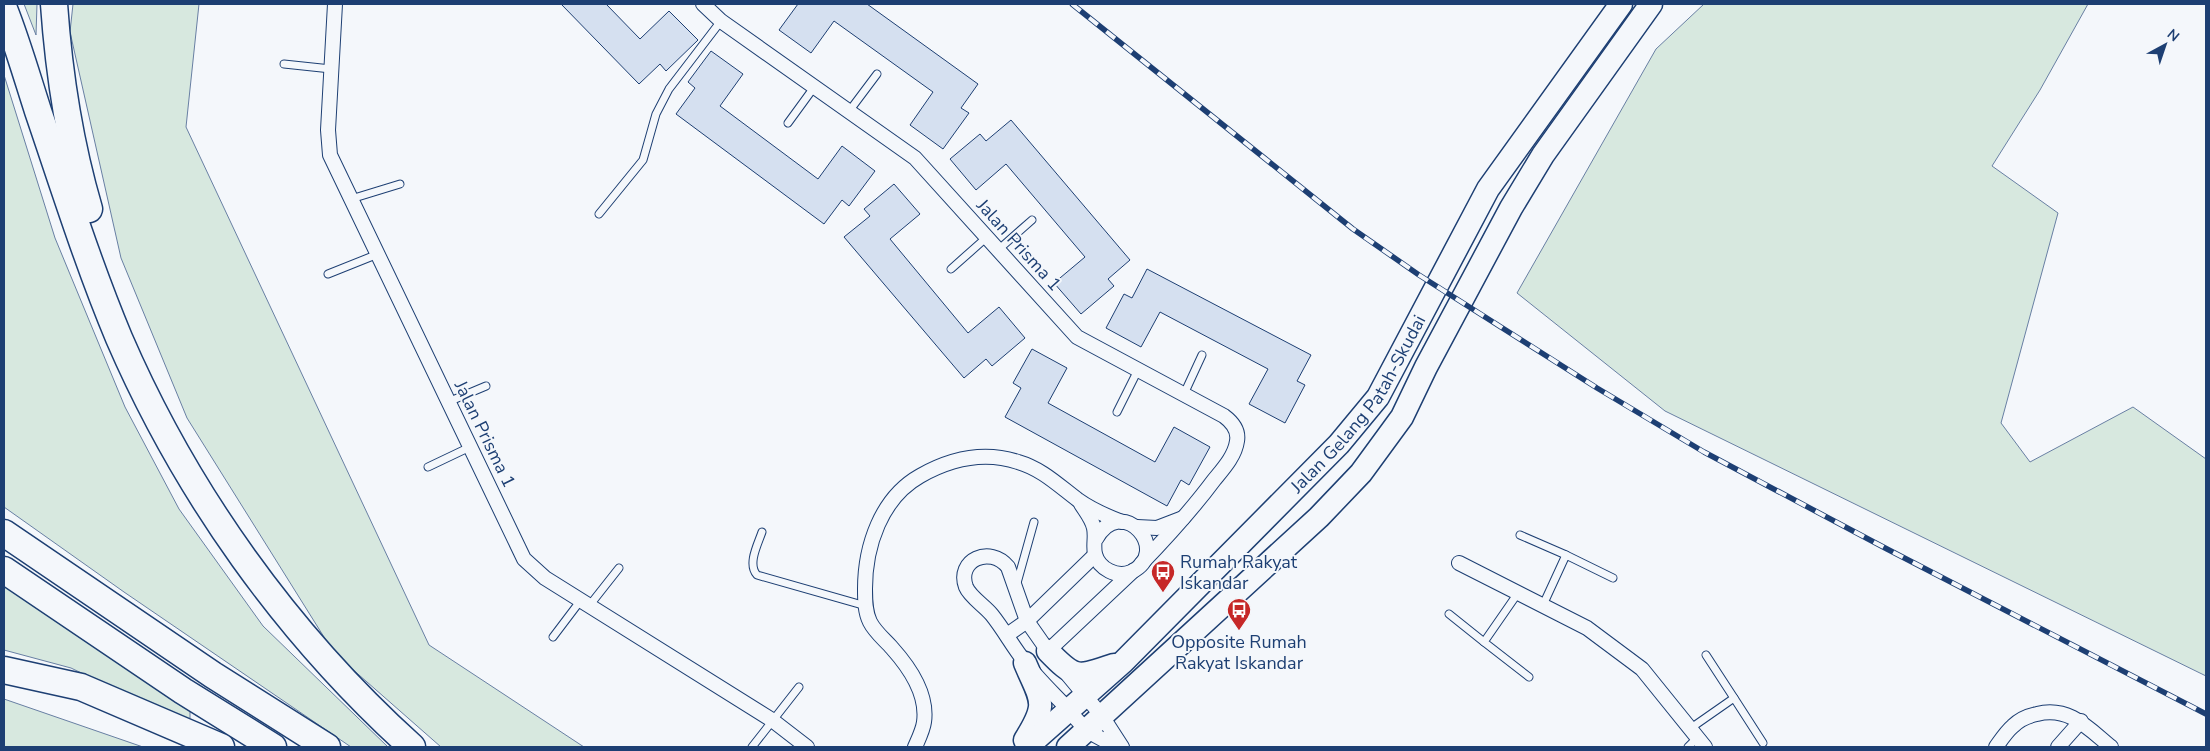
<svg xmlns="http://www.w3.org/2000/svg" width="2210" height="751" viewBox="0 0 2210 751" font-family="'Nunito Sans',sans-serif">
<rect width="100%" height="100%" fill="#f4f7fb"/>
<!-- green -->
<g fill="#d7e8df" stroke="#687fa3">
<path d="M24 4H37L36 35Z"/>
<path d="M73 4H199L186 127 429 645 584 747H441L334 653 187 418 121 258 70 32Z"/>
<path d="M1704 4H2088L2040 90 1992 166 2058 213 2001 423 2030 462 2133 407 2206 459V676L1665 411 1517 293 1656 49Z"/>
<path d="M4 75 55 238 125 407 179 509 263 626 388 747H351L124 592 4 507Z"/>
<path d="M4 582 190 710V718L187 720 181 721 71 668 4 650Z"/>
<path d="M4 699 143 747H4Z"/>
</g>
<!-- building -->
<g fill="#d5e0f0" stroke="#1d3f73">
<path d="M561 4H606L640 39 669 11 698 40 666 71 660 64 639 84Z"/>
<path d="M798 4H867L978 84 961 108 969 113 943 149 910 125 933 92 834 21 811 53 779 30Z"/>
<path d="M711 51 743 74 720 106 818 179 842 146 875 171 849 206 842 200 824 224 676 114 695 88 688 82Z"/>
<path d="M1011 120 1130 260 1108 279 1114 286 1081 314 1054 283 1085 257 1006 164 976 190 950 159 980 134 986 141Z"/>
<path d="M894 184 920 214 890 239 968 333 999 307 1025 338 992 366 986 359 964 378 844 237 870 216 864 209Z"/>
<path d="M1147 269 1311 355 1297 381 1305 385 1285 423 1249 404 1268 369 1160 312 1141 347 1106 328 1124 294 1132 298Z"/>
<path d="M1032 349 1067 368 1048 403 1155 462 1174 427 1210 447 1189 485 1181 480 1167 506 1005 417 1021 388 1013 383Z"/>
</g>
<g fill="none" stroke-linecap="round" stroke-linejoin="round">
<!-- service casing -->
<g stroke="#1d3f73" stroke-width="9">
<g id="service">
<path d="M284 64 331 69"/>
<path d="M850 110 877 74"/>
<path d="M788 123 815 86"/>
<path d="M351 199 400 184"/>
<path d="M599 214 643 160 656 114 669 89 721 21"/>
<path d="M998 250 1032 220"/>
<path d="M951 269 987 237"/>
<path d="M328 274 378 254"/>
<path d="M1184 394 1202 355"/>
<path d="M448 402 486 386"/>
<path d="M1117 412 1138 370"/>
<path d="M428 467 470 447"/>
<path d="M762 532C758 544 747 564 757 575L866 606"/>
<path d="M1520 535 1566 555"/>
<path d="M1017 583 1034 522"/>
<path d="M1518 593 1484 642 1529 677"/>
<path d="M1543 605 1566 555 1613 578"/>
<path d="M589 606 619 568"/>
<path d="M1449 614 1484 642"/>
<path d="M553 637 581 600"/>
<path d="M1706 655 1734 698"/>
<path d="M1691 728 1734 698 1763 743"/>
<path d="M752 747 799 687"/>
<path d="M1688 747 1697 738"/>
</g>
</g>
<!-- minor casing -->
<g stroke="#1d3f73" stroke-width="16">
<g id="minor">
<path d="M335 4 328 130 330 155 524 559 545 578 772 720 807 747"/>
<path d="M703 4 721 21 915 158 1077 337 1224 416C1232 422 1239 430 1237 441 1235 456 1223 469 1214 480 1191 511 1167 537 1141 564"/>
<path d="M1081 504C1086 512 1092 519 1094 528 1096 537 1093 545 1095 554 1099 569 1117 578 1131 572 1173 552 1122 492 1096 539"/>
<path d="M1137 527 1157 528 1183 518"/>
<path d="M1459 563 1587 628 1642 669 1705 747"/>
<path d="M1007 635 1027 621 1095 555"/>
<path d="M1048 651 1133 571"/>
<path d="M915 747C918 740 923 730 924 722 928 694 910 668 892 648 885 640 875 632 870 622 865 612 865 600 865 589 865 546 881 498 920 476 950 459 984 451 1018 462 1042 469 1058 485 1078 500 1092 510 1106 516 1122 522"/>
<path d="M1118 747C1108 742 1096 737 1087 730 1080 724 1073 715 1067 708 1053 693 1037 678 1025 662 1013 647 1004 630 992 615 985 606 970 597 966 587 956 560 990 545 1008 567L1027 621 1048 651 1102 716 1122 747"/>
<path d="M1996 747C2001 740 2006 732 2013 726 2020 719 2027 716 2037 714 2069 706 2088 728 2111 747"/>
<path d="M2058 747 2081 721"/>
</g>
</g>
<!-- primary casing -->
<g stroke="#1d3f73" stroke-width="25">
<g id="primary">
<path d="M1048 651C1076 680 1077 677 1114 665"/>
<path d="M1025 663C1041 701 1049 702 1025 740"/>
<path id="s1" d="M1027 747 1123 662 1339 444 1378 397 1488 189 1621 4"/>
<path d="M1068 747 1319 517 1361 473 1402 417 1426 367 1511 208 1543 155 1651 4"/>
</g>
</g>
<!-- motorway casing -->
<g stroke="#1d3f73" stroke-width="29">
<g id="motorway">
<path d="M54 4C59 75 69 141 89 209"/>
<path d="M4 9C17 42 27 77 38 111 64 187 88 264 119 338 186 493 287 634 412 747"/>
<path d="M4 533 213 675 327 747"/>
<path d="M4 570 183 691 273 747"/>
<path d="M4 670 81 687 221 747"/>
</g>
</g>
<!-- service -->
<use href="#service" stroke="#f4f7fb" stroke-width="7"/>
<!-- minor -->
<use href="#minor" stroke="#f4f7fb" stroke-width="14"/>
<!-- primary -->
<use href="#primary" stroke="#f4f7fb" stroke-width="22"/>
<!-- motorway -->
<use href="#motorway" stroke="#f4f7fb" stroke-width="26"/>
<!-- rail casing -->
<g stroke="#1d3f73" stroke-width="5.5">
<path id="rail" d="M1072 4 1353 229 1419 275 1597 388 1704 452 1887 549 2206 714"/>
</g>
<!-- rail -->
<use href="#rail" stroke="#f4f7fb" stroke-width="4" stroke-dasharray="11" stroke-linecap="butt"/>
</g>
<!-- icons -->
<defs>
<g id="bus-pin" transform="scale(1.25)"><path d="M0 17L-7.5 6A9.5 9.5 0 1 1 7.5 6Z" fill="#c62828" stroke="#f4f7fb"/><path d="M-5-6H5V4H4V6H2V4H-2V6H-4V4H-5ZM-3.5-4V0h7V-4ZM-3.5 1.2v1.5H-2V1.2ZM2 1.2v1.5H3.5V1.2Z" fill="#fff"/></g>
</defs>
<g fill-rule="evenodd">
<use href="#bus-pin" x="1163" y="572"/>
<use href="#bus-pin" x="1239" y="610"/>
</g>
<g text-anchor="middle" dominant-baseline="central" stroke-width="4" stroke-linejoin="round" paint-order="stroke">
<!-- street labels -->
<g font-size="18" fill="#1d3f73" stroke="#f4f7fb">
<text transform="translate(1019 245) rotate(48)">Jalan Prisma 1</text>
<text stroke="none"><textPath href="#s1" startOffset="479">Jalan Gelang Patah-Skudai</textPath></text>
<text transform="translate(485 434) rotate(64)">Jalan Prisma 1</text>
</g>
<!-- poi labels -->
<g font-size="18" fill="#1d3f73" stroke="#f4f7fb" text-anchor="start">
<text x="1180" y="562">Rumah Rakyat<tspan x="1180" dy="21">Iskandar</tspan></text>
<text x="1239" y="642" text-anchor="middle">Opposite Rumah<tspan x="1239" dy="21">Rakyat Iskandar</tspan></text>
</g>
</g>
<!-- border -->
<rect width="2210" height="751" fill="none" stroke="#1d3f73" stroke-width="10"/>
<!-- north arrow -->
<g transform="translate(2165 45) rotate(40)" stroke="#f4f7fb" stroke-width="4" paint-order="stroke">
<path d="M0-4L9 19L0 12L-9 19Z" fill="#1d3f73"/>
<text y="-8" font-size="14" font-weight="bold" text-anchor="middle" fill="#1d3f73">N</text>
</g>
</svg>
